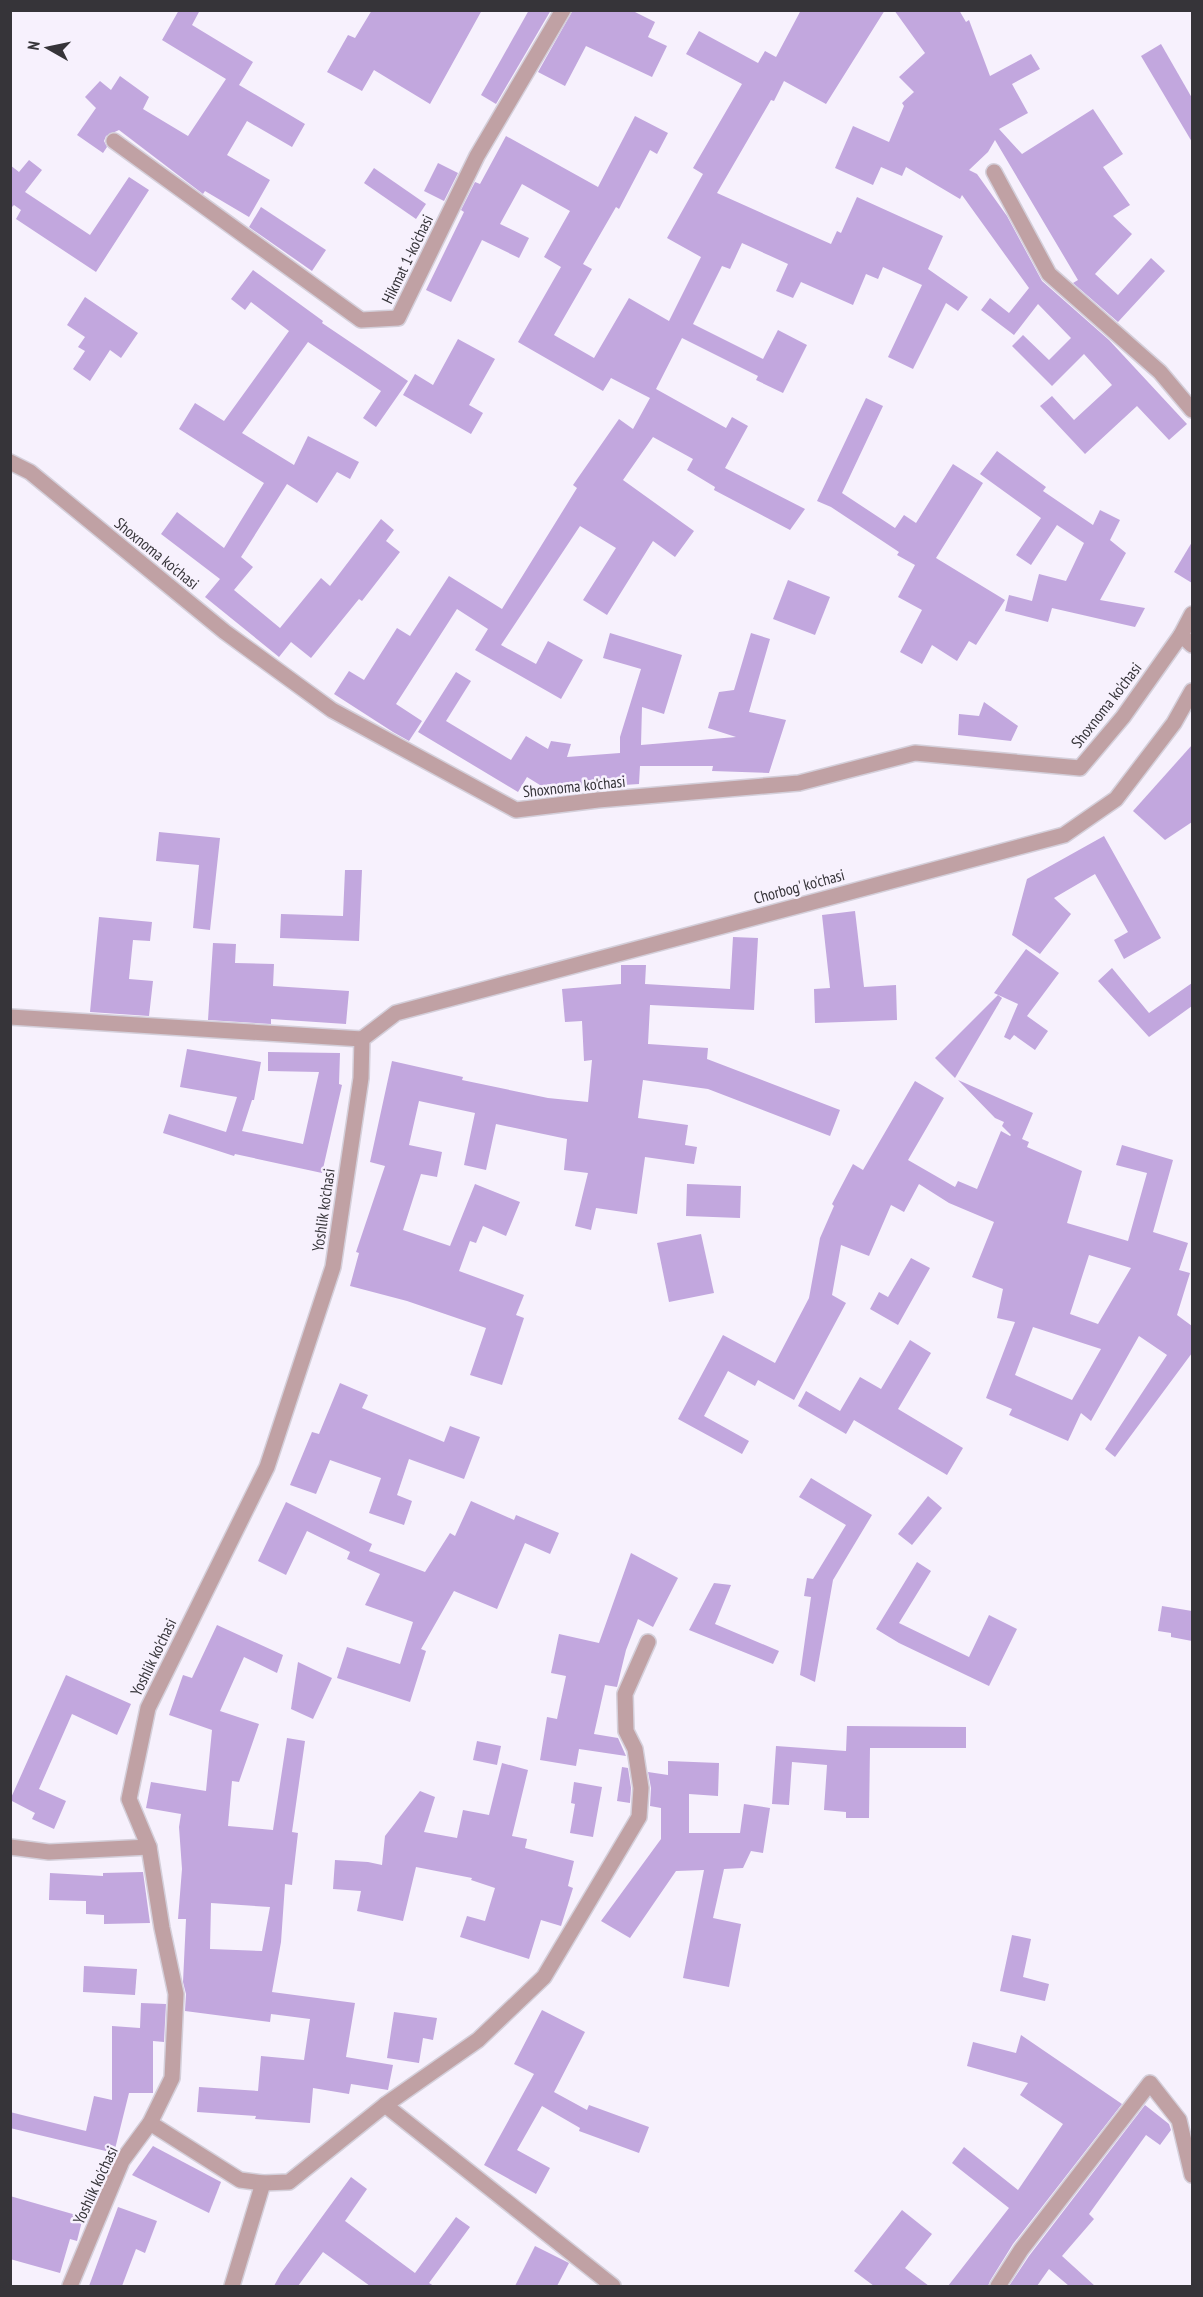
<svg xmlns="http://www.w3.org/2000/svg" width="1203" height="2297" viewBox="0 0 1203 2297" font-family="'PT Sans Narrow',sans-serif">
<rect width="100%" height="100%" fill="#f7f1fd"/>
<!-- building -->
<g fill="#c2a7de" fill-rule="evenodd">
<path d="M179 10H200L192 25 253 62 239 85 305 124 292 147 247 121 227 155 270 180 249 217 205 191 203 194 119 130 106 136 104 141 107 147 103 153 77 135 96 108 85 97 100 81 111 90 120 76 149 97 143 109 188 136 226 79 162 40Z"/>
<path d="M372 10H482L430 104 374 70 362 91 327 72 348 35 355 38Z"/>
<path d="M529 10H551L496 104 481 95Z"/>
<path d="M573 10H631L655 22 648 37 667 46 652 77 586 46 565 86 538 72Z"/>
<path d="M801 10H885L826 104 784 81 774 101 771 100 717 193 831 244 837 231 841 233 857 197 943 236 928 269 968 297 958 311 946 303 913 369 888 357 922 285 883 267 878 279 866 274 853 305 801 282 793 298 776 291 788 264 742 243 730 269 722 266 693 324 763 359 778 330 807 345 783 393 756 380 758 376 682 338 656 389 726 428 732 417 748 426 725 468 805 509 790 530 714 490 715 487 687 470 693 459 653 437 623 480 694 531 675 557 653 541 607 615 583 600 616 548 580 526 501 645 536 664 548 641 583 660 561 699 475 650 488 629 457 609 396 704 422 721 409 741 393 732 334 694 349 671 364 680 397 628 410 636 449 576 502 609 577 488 573 485 619 419 633 429 650 398 611 378 603 391 518 342 561 267 544 257 570 211 522 184 500 224 529 238 519 258 482 240 451 302 426 290 464 212 461 210 475 182 480 184 506 136 598 187 635 116 668 133 657 154 650 150 619 209 616 207 583 264 592 269 554 335 594 358 629 298 669 321 701 257 667 238 703 174 693 168 742 84 686 54 699 31 758 63 765 51 776 57Z"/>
<path d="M894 10H959L966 22 969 20 990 76 1031 54 1040 69 1012 84 1028 113 999 129 1022 154 1093 109 1123 154 1103 167 1130 205 1113 216 1132 234 1095 274 1118 295 1151 258 1165 271 1118 322 1073 283 1078 280 995 140 988 152 969 170 977 174 1007 216 1042 281 1109 340 1187 424 1169 440 1137 406 1085 454 1040 406 1052 396 1074 420 1112 385 1084 354 1052 386 1012 346 1023 335 1049 360 1071 338 1038 304 1014 335 981 310 990 298 1009 313 1029 288 962 195 960 199 906 167 902 176 881 167 873 185 835 168 853 126 889 142 904 106 902 103 914 92 899 77 925 53Z"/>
<path d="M1161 44 1192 98V142L1141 56Z"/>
<path d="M29 160 42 170 25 192 90 235 129 177 149 190 96 272 16 219 21 210 14 205 10 209V165L19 172Z"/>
<path d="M438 163 458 173 444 201 424 191Z"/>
<path d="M374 168 426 204 416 219 364 183Z"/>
<path d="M261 207 326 250 312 271 249 227Z"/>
<path d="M253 270 323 321 322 323 408 381 376 427 363 418 381 391 308 342 242 433 294 465 308 436 359 462 350 479 337 472 317 503 287 484 241 557 253 567 234 590 280 628 321 578 330 586 381 519 394 530 386 541 400 552 362 601 359 599 311 658 291 642 279 657 205 597 220 579 161 534 177 512 224 548 264 483 179 429 195 403 224 421 289 331 251 302 245 310 231 299Z"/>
<path d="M85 297 138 333 121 358 110 350 90 381 73 369 85 351 78 347 85 337 67 325Z"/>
<path d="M458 339 495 359 469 405 483 413 471 434 403 395 415 374 433 385Z"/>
<path d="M866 398 883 406 842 493 895 528 904 515 916 523 953 464 983 483 936 558 1005 600 976 645 969 641 957 661 932 645 922 664 900 652 922 610 898 597 915 565 897 555 899 552 831 507 817 501Z"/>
<path d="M997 451 1046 487 1043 491 1093 525 1100 510 1120 520 1110 540 1126 553 1100 600 1145 608 1135 627 1052 608 1048 622 1005 611 1009 595 1032 601 1039 574 1066 581 1084 543 1057 525 1031 565 1016 555 1041 518 980 474Z"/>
<path d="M1192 542V583L1174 572Z"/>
<path d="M788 580 830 597 815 635 773 619Z"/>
<path d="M610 633 682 655 664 714 642 707 641 745 736 737 708 728 719 692 734 690 751 633 770 639 749 712 786 720 769 773 712 771 713 766H640L639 784 548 790 527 777 518 792 418 732 456 672 471 681 446 721 511 760 526 736 548 749 551 741 571 744 567 757 620 753V737L641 669 603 658Z"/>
<path d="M984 702 1018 726 1011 741 958 735 959 714 979 716Z"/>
<path d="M1192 745V822L1165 840 1133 811Z"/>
<path d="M159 832 220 838 210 930 193 928 199 865 156 861Z"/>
<path d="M1104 836 1161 938 1124 959 1114 940 1128 932 1095 874 1054 898 1071 914 1040 954 1012 935 1027 879Z"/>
<path d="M345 870H362L359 941 280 938 281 914 343 916Z"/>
<path d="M855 911 864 987 896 985 897 1020 815 1023 814 989 830 988 822 915Z"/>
<path d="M99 917 152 922 150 941 133 940 129 979 153 981 149 1016 90 1012Z"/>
<path d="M733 937 758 938 754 1010 650 1005 648 1044 708 1048 707 1059 840 1110 830 1136 708 1089 643 1080 638 1118 688 1125 685 1145 697 1147 694 1164 645 1157 637 1214 596 1208 591 1230 575 1226 588 1173 564 1170 567 1139 496 1124 486 1170 464 1165 475 1113 419 1101 409 1145 442 1152 437 1177 421 1174 403 1230 450 1246 475 1184 520 1202 506 1236 483 1226 476 1243 470 1241 459 1271 524 1295 516 1315 524 1318 502 1385 470 1375 486 1328 407 1301 350 1286 359 1253 356 1252 385 1166 370 1162 392 1061 463 1077 462 1080 548 1098 588 1102 592 1060 584 1061 582 1021 565 1022 562 989 621 984V965H646L645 984 730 989Z"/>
<path d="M213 943 236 944 235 963 274 964 273 986 349 991 346 1024 271 1019V1024L208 1020Z"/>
<path d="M1026 949 1059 973 1027 1016 1048 1031 1035 1050 1014 1035 1010 1040 1004 1037 1018 1004 994 993Z"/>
<path d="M1112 968 1149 1013 1192 983V1006L1149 1037 1098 981Z"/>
<path d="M998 995 1002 998 955 1078 935 1058Z"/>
<path d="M187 1049 261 1062 254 1100H252L242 1131 303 1144 319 1072 268 1071V1052L340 1053 339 1084 342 1085 322 1173 235 1154 234 1156 163 1133 169 1114 226 1132 237 1097 180 1087Z"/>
<path d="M958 1080 1033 1113 1022 1139 1029 1142 1027 1147 1082 1171 1067 1223 1128 1241 1147 1173 1116 1165 1122 1145 1173 1160 1153 1232 1188 1243 1179 1270 1190 1273 1177 1315 1192 1326V1353L1115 1457 1105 1449 1167 1355 1139 1336 1091 1421 1081 1413 1068 1441 1009 1415 1012 1409 986 1398 1015 1322 997 1318 1003 1289 972 1277 994 1222 949 1203 919 1184 904 1212 891 1205 869 1256 841 1245 832 1295 846 1303 794 1400 758 1380 755 1386 728 1371 704 1416 749 1441 742 1454 678 1419 723 1335 775 1363 809 1298 820 1238 834 1206 832 1204 853 1164 863 1170 915 1081 944 1098 908 1160 955 1187 958 1181 977 1189 1001 1131 1010 1136 1011 1135 1002 1126 1004 1122 995 1118ZM1089 1255 1131 1268 1098 1324 1070 1314ZM1033 1327 1101 1349 1072 1400 1015 1375Z"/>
<path d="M687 1184 741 1186 740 1218 686 1216Z"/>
<path d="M701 1234 714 1293 669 1302 657 1243Z"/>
<path d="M911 1258 930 1268 898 1325 870 1309 879 1292 888 1297Z"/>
<path d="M910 1340 931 1353 898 1409 963 1448 947 1475 854 1420 846 1434 798 1406 806 1391 840 1411 860 1377 881 1389Z"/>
<path d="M340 1383 368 1395 362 1408 444 1442 450 1426 480 1437 464 1479 409 1459 397 1495 412 1501 404 1525 369 1513 381 1478 330 1460 316 1494 290 1485 312 1432 319 1434Z"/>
<path d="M811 1478 872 1515 833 1580 815 1682 800 1675 811 1597 804 1596 807 1578 813 1579 846 1525 799 1497Z"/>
<path d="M928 1496 942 1508 912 1545 898 1534Z"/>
<path d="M471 1501 514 1520 516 1515 559 1533 550 1554 525 1543 497 1609 454 1591 421 1649 426 1651 410 1702 337 1678 347 1647 400 1664 413 1622 365 1605 380 1574 347 1559 350 1552 307 1531 286 1575 258 1561 286 1502 372 1544 369 1551 425 1572 450 1533 455 1536Z"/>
<path d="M631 1553 678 1578 653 1627 638 1619 626 1650 617 1687 605 1685 594 1734 618 1738 626 1756 579 1749 576 1766 540 1760 547 1717 557 1719 566 1676 551 1673 559 1634 599 1643Z"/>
<path d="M917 1562 931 1571 899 1623 969 1657 989 1615 1017 1629 989 1686 899 1643 876 1629Z"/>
<path d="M714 1583 731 1585 715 1624 779 1651 773 1664 689 1630Z"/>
<path d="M1162 1606 1192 1611V1641L1171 1637V1633L1158 1631Z"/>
<path d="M217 1625 283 1655 277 1673 244 1657 220 1711 259 1724 239 1782 232 1781 228 1826 273 1830 287 1738 305 1741 292 1832 298 1833 292 1885 285 1884 281 1942 272 1992 355 2003 346 2057 393 2065 388 2090 351 2084 349 2094 313 2088 310 2123 255 2119 256 2116 197 2112 199 2087 258 2091 261 2056 304 2060 310 2019 271 2014 270 2022 185 2011 186 1994 183 1982 186 1919H178L182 1869 179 1827 181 1814 146 1808 151 1782 206 1791 212 1730 169 1715 183 1675 192 1678ZM211 1903 270 1907 262 1951 210 1949Z"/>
<path d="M298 1662 332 1678 313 1719 291 1709Z"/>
<path d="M66 1675 131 1704 117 1735 72 1714 39 1789 66 1801 54 1829 32 1819 35 1813 10 1800Z"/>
<path d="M847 1726 966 1727V1748H870L869 1818H846V1812L824 1810 827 1765 792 1762 789 1805 772 1804 776 1746 846 1751Z"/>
<path d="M477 1741 501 1746 497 1765 473 1760Z"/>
<path d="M668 1761 719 1763 718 1796 689 1794V1833H740L744 1804 770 1808 763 1853 751 1851 743 1868 724 1869 713 1918 741 1924 729 1987 683 1978 704 1870 676 1871 630 1938 601 1921 661 1839V1808L650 1806 651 1788 648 1772 668 1775Z"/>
<path d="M502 1763 528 1770 512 1836 527 1839 525 1848 574 1861 568 1886 573 1888 561 1926 541 1920 529 1959 460 1937 467 1916 485 1921 495 1888 471 1880 472 1878 416 1867 403 1921 357 1911 361 1891 333 1889 335 1860 368 1862 382 1865 385 1836 420 1791 435 1797 424 1832 457 1838 463 1810 489 1815Z"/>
<path d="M622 1767 628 1768 631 1788 630 1803 617 1801Z"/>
<path d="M574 1782 602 1787 593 1837 570 1833 575 1804 571 1803Z"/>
<path d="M143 1872 150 1923 104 1924V1915L86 1914V1901L49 1900 50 1873 103 1876V1873Z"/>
<path d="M1012 1935 1031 1939 1023 1977 1049 1984 1045 2001 1000 1991Z"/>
<path d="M84 1966 137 1969 135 1995 83 1992Z"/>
<path d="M141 2003 166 2004 164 2042 153 2041V2093H129L114 2153 10 2128V2112L86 2131 94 2096 112 2100V2026L140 2028Z"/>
<path d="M542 2010 585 2032 554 2092 587 2110 589 2105 649 2127 639 2153 579 2131 580 2128 542 2106 517 2150 550 2168 536 2194 484 2165 534 2074 514 2064Z"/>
<path d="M394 2012 437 2018 433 2040 423 2038 419 2063 387 2058Z"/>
<path d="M1021 2035 1122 2104 1013 2244 990 2281 988 2286H948L1009 2208 952 2163 964 2147 1018 2190 1063 2124 1020 2095 1028 2083 967 2066 973 2042 1016 2053Z"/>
<path d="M1145 2105 1169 2124 1171 2130 1160 2145 1146 2135 1089 2214 1094 2219 1062 2256 1095 2286H1069L1049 2269 1037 2286H1009L1029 2256Z"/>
<path d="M153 2146 221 2182 209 2213 132 2175Z"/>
<path d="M351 2177 367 2189 345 2221 415 2273 456 2217 470 2227 429 2283 434 2286H370L323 2252 298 2286H274L281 2273Z"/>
<path d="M10 2196 83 2217 77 2241 70 2239 60 2273 10 2259Z"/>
<path d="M118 2207 157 2221 145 2253 136 2249 122 2286H89Z"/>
<path d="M902 2210 932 2234 905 2268 929 2286H874L854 2271Z"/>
<path d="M535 2246 569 2263 557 2286H515Z"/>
</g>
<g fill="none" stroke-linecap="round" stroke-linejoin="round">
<!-- minor casing -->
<g stroke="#d4cfda" stroke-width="18">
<g id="minor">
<path d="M114 141 361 320 398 318 477 156 563 10"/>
<path d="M994 172 1049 274 1160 372 1192 410"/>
<path d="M10 462 30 472 225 632 332 710 516 810 598 800 799 783 915 753 1080 768 1123 717 1181 635"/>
<path d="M1192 614 1181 635 1192 645"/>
<path d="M10 1017 362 1039"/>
<path d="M10 1847 49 1852 149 1847"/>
<path d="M385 2105 613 2286"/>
<path d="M150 2123 240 2180 263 2183 289 2182 385 2105 478 2040 544 1977 639 1817 641 1788 635 1749 626 1731 625 1694 648 1642"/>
<path d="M232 2286 263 2183"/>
<path d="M998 2286 1021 2250 1150 2083 1179 2120 1192 2175"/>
</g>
</g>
<!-- tertiary casing -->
<g stroke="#d4cfda" stroke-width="18">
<path id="tertiary" d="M70 2286 122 2161 150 2123 172 2078 176 1994 162 1928 149 1847 129 1799 148 1708 267 1467 333 1267 361 1078 362 1039 396 1013 1064 835 1116 799 1174 723 1192 691"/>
</g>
<!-- minor -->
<use href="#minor" stroke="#c0a1a4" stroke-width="15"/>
<!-- tertiary -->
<use href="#tertiary" stroke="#c0a1a4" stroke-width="15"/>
</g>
<g text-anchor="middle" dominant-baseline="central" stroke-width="5" stroke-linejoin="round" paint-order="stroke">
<!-- street labels -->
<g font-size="16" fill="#363439" stroke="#f7f1fd">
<text transform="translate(407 259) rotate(-64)">Hikmat 1-ko'chasi</text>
<text transform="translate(157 553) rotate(39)">Shoxnoma ko'chasi</text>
<text transform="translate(1106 705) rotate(-52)">Shoxnoma ko'chasi</text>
<text transform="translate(574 786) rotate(-6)">Shoxnoma ko'chasi</text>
<text transform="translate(799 886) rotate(-15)">Chorbog' ko'chasi</text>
<text transform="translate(323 1210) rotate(-82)">Yoshlik ko'chasi</text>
<text transform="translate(153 1657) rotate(-64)">Yoshlik ko'chasi</text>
<text transform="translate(95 2185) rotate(-65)">Yoshlik ko'chasi</text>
</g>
</g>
<!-- border -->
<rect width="1203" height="2297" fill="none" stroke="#363439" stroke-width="24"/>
<!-- north arrow -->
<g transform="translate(48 48) rotate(279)" stroke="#f7f1fd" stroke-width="4.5" paint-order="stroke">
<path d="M0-4.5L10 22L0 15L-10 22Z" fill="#363439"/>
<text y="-9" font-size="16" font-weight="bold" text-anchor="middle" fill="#363439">N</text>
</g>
</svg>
